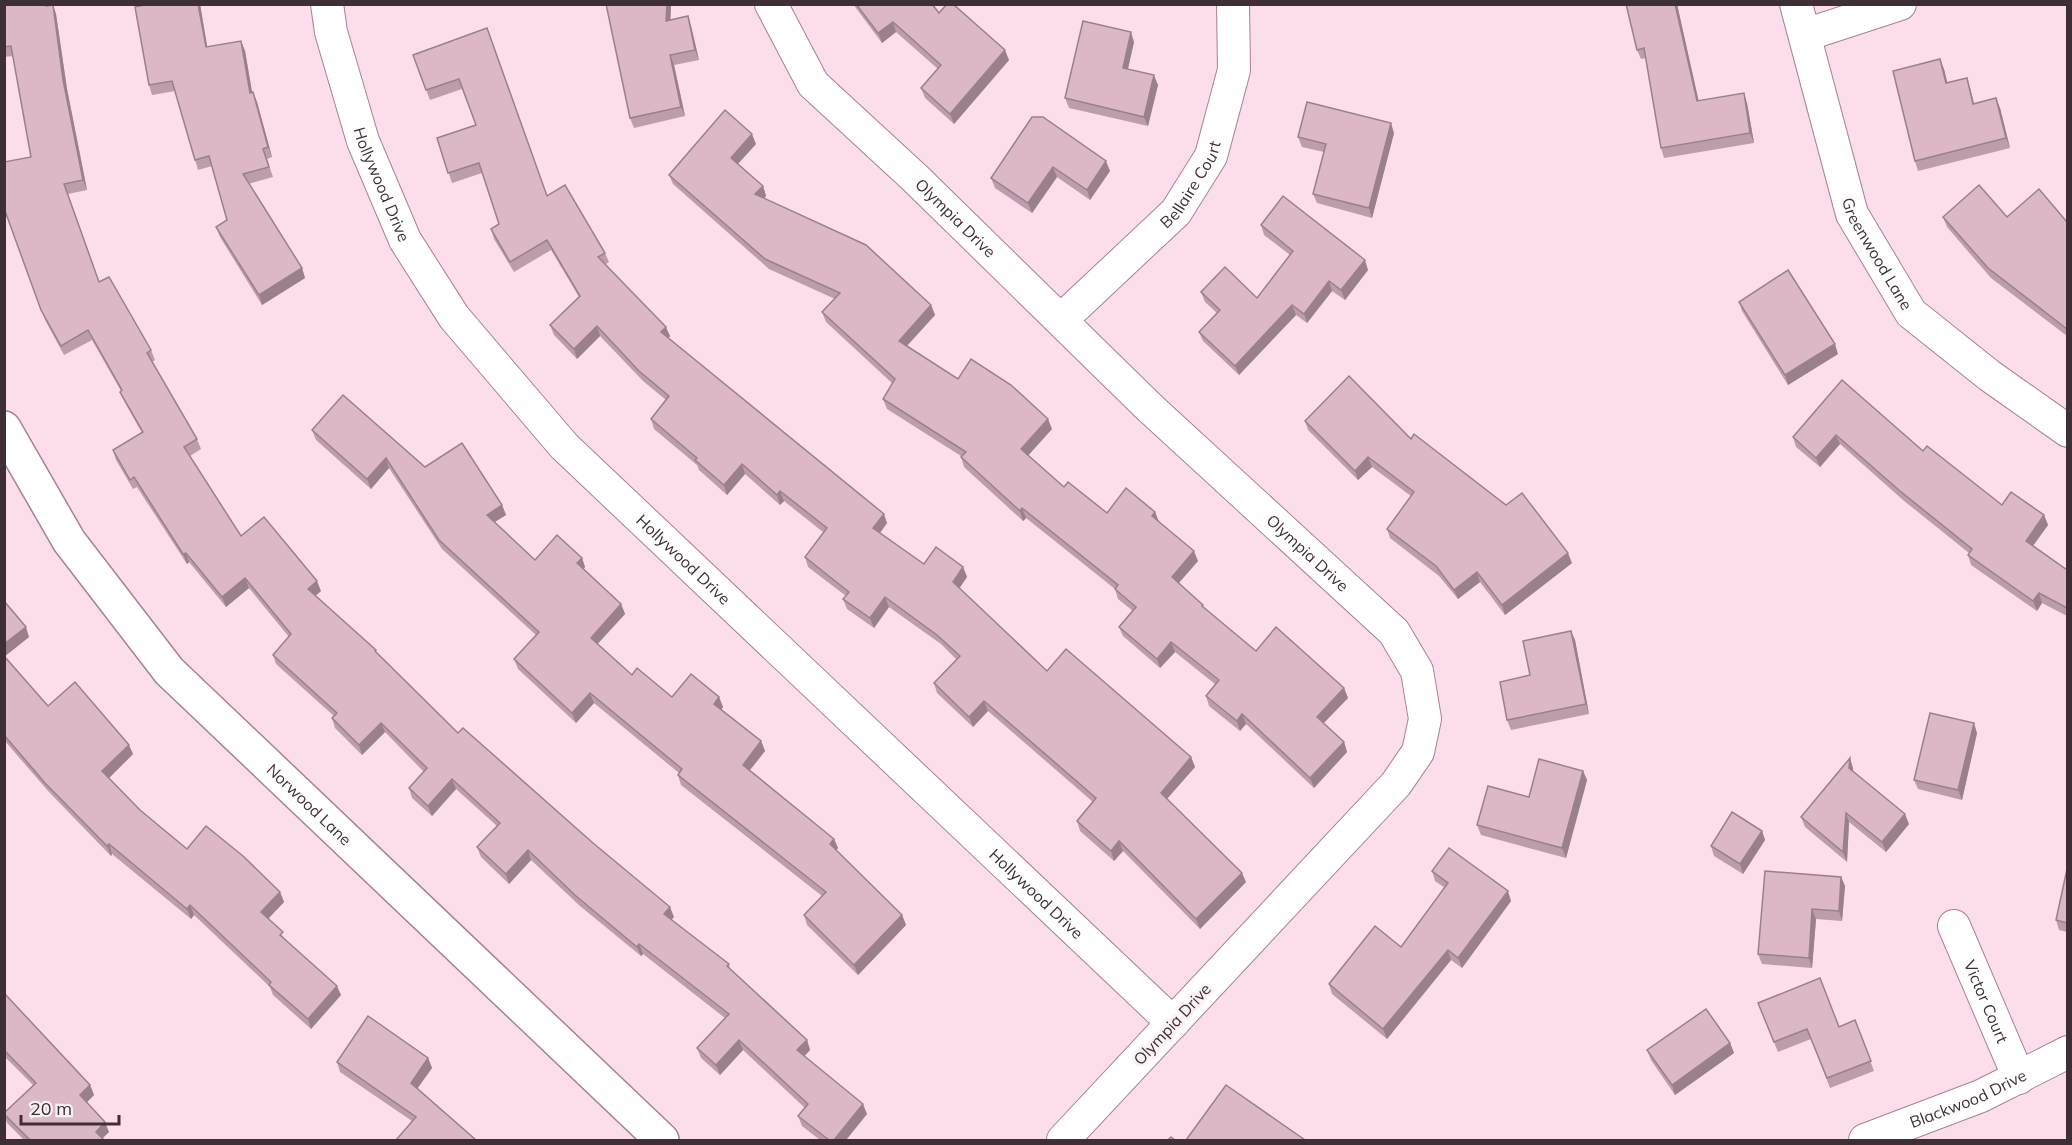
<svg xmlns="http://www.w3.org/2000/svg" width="2072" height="1145" viewBox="0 0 2072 1145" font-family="Mulish,sans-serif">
<rect width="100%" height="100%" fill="#fcddec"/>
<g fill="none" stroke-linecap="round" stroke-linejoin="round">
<!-- minor casing -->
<g stroke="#a68293" stroke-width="34">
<g id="minor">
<path id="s1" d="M327 4 331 32 363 141 405 240 454 317 564 446 1173 1023"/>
<path id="s2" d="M771 4 813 84 915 178 1149 407 1394 632 1417 671 1425 719 1418 752 1396 784 1063 1140"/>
<path id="s3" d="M1796 4 1852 214 1911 313 1990 376 2068 431"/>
<path d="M1805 35 1900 4"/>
<path id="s4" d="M1061 320 1176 212 1211 156 1234 70 1233 4"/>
<path id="s5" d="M1954 926 2019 1078"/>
<path id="s6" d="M1865 1140 1981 1096 2068 1052"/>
</g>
</g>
<!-- tertiary casing -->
<g stroke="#a68293" stroke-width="36">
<g id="tertiary">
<path id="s7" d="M4 428 69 541 169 671 662 1140"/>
</g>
</g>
<!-- minor -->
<use href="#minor" stroke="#fff" stroke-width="32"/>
<!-- tertiary -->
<use href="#tertiary" stroke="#fff" stroke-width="33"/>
</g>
<!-- wall -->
<g fill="#bd9dac">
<path d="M4 4 53 5 56 14 67 89 87 190 68 194 99 282 151 350 155 360 152 362 197 439 201 449 190 456 241 536 321 591 315 596 378 655 458 733 674 917 671 920 729 964 730 969 807 1040 810 1050 804 1056 867 1114 846 1140H820L802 1126 798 1116 805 1108 743 1050 720 1075 701 1058 697 1048 725 1018 643 954 641 956 580 906 531 860 509 884 481 857 477 847 497 826 456 789 432 816 412 798 409 788 424 772 385 732 362 755 335 728 332 718 334 716 276 664 273 655 289 637 249 588 226 607 189 562 187 564 137 487 133 489 116 460 113 450 142 433 124 401 120 392 121 391 92 340 64 355 45 320 4 208 31 157 13 56 4 57Z"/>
<path d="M149 4H200L207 47 241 41 245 51 252 93 257 102 272 157 267 159 273 177 248 184 302 268 305 278 262 305 220 237 216 227 227 220 212 166 198 170 175 91 152 95 149 85Z"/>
<path d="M606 4H671L670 20 688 16 691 26 699 60 674 65 685 116 634 128 630 118Z"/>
<path d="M853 4H932L939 13 1009 60 954 124 925 98 921 88 938 69 896 32 882 43Z"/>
<path d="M1626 4H1677L1698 101 1747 103 1754 143 1664 158 1661 148 1646 58 1641 59 1637 50Z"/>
<path d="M487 28 547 196 605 253 609 262 606 264 670 336 669 338 887 523 880 533 924 564 963 567 967 577 959 588 1047 671 1191 757 1195 767 1167 799 1246 882 1200 929 1123 851 1114 861 1080 831 1077 821 1093 802 988 711 973 727 937 693 934 683 957 660 941 644 889 607 874 628 847 609 843 599 846 596 808 567 805 557 823 532 784 501 780 505 745 474 727 495 699 470 697 465 654 429 651 419 666 400 643 381 600 336 577 359 554 335 550 325 579 297 551 250 514 272 494 239 491 229 499 224 482 173 452 183 437 138 476 125 462 89 430 100 413 55Z"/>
<path d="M1134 42 1128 69 1158 85 1148 126 1069 108 1065 98Z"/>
<path d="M1944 69 1947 83 1970 88 1974 103 2000 108 2010 148 1918 171 1915 161Z"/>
<path d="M1032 117 1110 171 1090 200 1057 177 1032 213 995 188 991 178Z"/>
<path d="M1394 133 1372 218 1317 203 1313 194 1324 152 1302 147 1298 137Z"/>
<path d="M756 144 738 164 763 186 766 196 764 198 931 305 935 315 907 346 958 379 1052 429 1028 455 1064 487 1107 513 1155 512 1158 520 1198 561 1179 583 1204 609 1256 651 1344 688 1348 698 1323 723 1344 742 1347 752 1314 788 1246 724 1240 731 1209 706 1206 696 1215 684 1175 652 1160 668 1123 636 1119 627 1133 611 1118 599 1115 589 1026 518 1023 521 964 467 961 457V456L887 409 883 399 893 384 826 322 822 312 835 299 769 269 673 184 669 175Z"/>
<path d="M1943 217 2067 222V336L1991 278 1947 227Z"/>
<path d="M1261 225 1368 270 1345 300 1332 291 1307 323 1296 315 1239 375 1203 341 1199 332 1217 313 1205 302 1201 292 1257 298 1290 255 1264 235Z"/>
<path d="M1739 302 1838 354 1788 385 1742 311Z"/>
<path d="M1842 380 1923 451 2002 505 2044 515 2048 525 2033 546 2067 570V616L2042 603 2037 611 1971 565 1968 555 1969 553 1903 500 1840 444 1820 467 1796 447 1793 437Z"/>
<path d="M1305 421 1411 439 1572 563 1505 615 1480 582 1458 599 1439 576 1390 538 1387 529 1411 496 1372 467 1358 480 1308 430Z"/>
<path d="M312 430 425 467 502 505 506 515 494 522 535 560 582 558 585 567 584 569 621 604 625 614 598 644 632 675 672 697H719L723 707 721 709 761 741 765 751 749 771 834 839 838 848 836 851 902 915 906 925 858 975 807 925 804 915 822 896 681 785 678 775 679 773 594 703 576 723 518 669 514 659 536 635 442 549 389 468 371 489 316 440Z"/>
<path d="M4 601 29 637 5 656 48 706 133 754 109 778 140 810 187 849 280 892 284 902 268 919 286 940 341 995 311 1029 273 995 270 987 194 915 191 919 112 854 111 856 49 792 4 740Z"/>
<path d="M1575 640 1589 714 1511 730 1507 720 1530 675Z"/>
<path d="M1977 733 1962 800 1918 789 1914 780Z"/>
<path d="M1853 768V771L1909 824 1886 852 1849 822 1847 862 1805 827 1801 817Z"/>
<path d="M1583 771 1587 780 1566 858 1481 835 1477 825 1529 797Z"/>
<path d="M1762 831 1765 840 1743 874 1714 856 1711 846Z"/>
<path d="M2067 869V932L2059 930 2056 920Z"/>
<path d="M1432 871 1511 901 1462 968 1451 960 1387 1039 1332 994 1329 984 1401 947 1445 888 1435 881Z"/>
<path d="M1841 877 1845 886 1842 921 1816 919 1812 968 1762 964 1758 954Z"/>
<path d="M4 993 90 1085 94 1095 87 1102 109 1132 102 1139 104 1140H24L7 1123 4 1113 33 1085 4 1056Z"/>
<path d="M1758 1003 1839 1027 1855 1020 1874 1071 1830 1088 1811 1039 1778 1052Z"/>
<path d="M1730 1043 1734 1053 1675 1095 1651 1060 1647 1050Z"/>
<path d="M428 1058 432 1068 417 1089 476 1140 412 1121 340 1072 337 1062Z"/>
</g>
<!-- shaded-wall -->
<g fill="#9a808c">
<path d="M198 4H200L209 57 206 47Z"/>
<path d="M667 4H671L670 31 666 21Z"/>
<path d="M1675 4H1677L1701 111 1697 101Z"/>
<path d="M53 5 56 14 67 89 87 190 83 180 63 80Z"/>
<path d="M688 16 691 26 699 60 695 50Z"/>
<path d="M893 22 896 32 882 43 878 33Z"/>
<path d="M1131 32 1134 42 1126 77 1123 68Z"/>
<path d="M241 41 245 51 254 103 250 93Z"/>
<path d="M1005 50 1009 60 954 124 950 114Z"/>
<path d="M670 55 674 65 685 116 681 107Z"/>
<path d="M1940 59 1944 69 1950 93 1946 83Z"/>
<path d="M1154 75 1158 85 1148 126 1144 117Z"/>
<path d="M1967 78 1970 88 1976 113 1973 104Z"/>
<path d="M253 92 257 102 272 157 268 147Z"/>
<path d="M1744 93 1747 103 1754 143 1750 133Z"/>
<path d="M1996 98 2000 108 2010 148 2006 138Z"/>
<path d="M1391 123 1394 133 1372 218 1369 208Z"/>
<path d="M752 134 756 144 734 168 731 158Z"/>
<path d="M1106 161 1110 171 1090 200 1087 190Z"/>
<path d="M1053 167 1057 177 1032 213 1028 203Z"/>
<path d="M763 186 766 196 759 204 755 194Z"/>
<path d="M1365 260 1368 270 1345 300 1341 290Z"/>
<path d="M302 268 305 278 262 305 259 295Z"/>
<path d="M1329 281 1332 291 1307 323 1304 314Z"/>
<path d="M931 305 935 315 902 351 899 341Z"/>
<path d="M1292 305 1296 315 1239 375 1235 366Z"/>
<path d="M597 326 600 336 577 359 574 349Z"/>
<path d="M666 327 670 336 665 341 661 332Z"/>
<path d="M1835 344 1838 354 1788 385 1785 375Z"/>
<path d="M1048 419 1052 429 1025 459 1021 449Z"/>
<path d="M1836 435 1840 444 1820 467 1816 458Z"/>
<path d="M1368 457 1372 467 1358 480 1355 471Z"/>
<path d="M386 458 389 468 371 489 367 479Z"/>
<path d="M742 464 745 474 727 495 724 485Z"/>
<path d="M780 491 784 501 780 505 777 495Z"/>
<path d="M502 505 506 515 490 525 487 515Z"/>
<path d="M1022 508 1026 518 1023 521 1020 511Z"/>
<path d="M1155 512 1159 522 1152 516Z"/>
<path d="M884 514 887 523 876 538 873 528Z"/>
<path d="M2044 515 2048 525 2029 551 2026 541Z"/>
<path d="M1194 551 1198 561 1175 587 1172 577Z"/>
<path d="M186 553 189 562 187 564 183 554Z"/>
<path d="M1568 553 1572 563 1505 615 1502 605Z"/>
<path d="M582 558 585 567 580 573 577 563Z"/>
<path d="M963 567 967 577 957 592 953 582Z"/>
<path d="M1477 572 1480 582 1458 599 1454 590Z"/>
<path d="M245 578 249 588 226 607 222 597Z"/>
<path d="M317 581 321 591 312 599 308 589Z"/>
<path d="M2039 593 2042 603 2037 611 2033 601Z"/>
<path d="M885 597 889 607 874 628 870 618Z"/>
<path d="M621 604 625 614 594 647 591 638Z"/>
<path d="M26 627 29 637 4 657V644Z"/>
<path d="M1571 631 1575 640 1589 714 1586 704Z"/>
<path d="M1171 642 1175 652 1160 668 1157 659Z"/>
<path d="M1344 688 1348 698 1320 727 1317 717Z"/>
<path d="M590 693 594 703 576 723 572 713Z"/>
<path d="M719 697 723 707 718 714 714 704Z"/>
<path d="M984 701 988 711 973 727 969 717Z"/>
<path d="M1242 714 1246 724 1240 731 1237 721Z"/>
<path d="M381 723 385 732 362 755 359 745Z"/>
<path d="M1974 723 1977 733 1962 800 1958 790Z"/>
<path d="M761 741 765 751 746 775 743 765Z"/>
<path d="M1344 742 1347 752 1314 788 1310 778Z"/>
<path d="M129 745 133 754 106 781 102 771Z"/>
<path d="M1191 757 1195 767 1164 802 1161 793Z"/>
<path d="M1850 758 1853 768V778L1849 768Z"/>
<path d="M1583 771 1587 780 1566 858 1562 848Z"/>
<path d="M452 779 456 789 432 816 428 806Z"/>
<path d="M1846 813 1849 822 1847 862 1843 852Z"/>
<path d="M1905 814 1909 824 1886 852 1882 842Z"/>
<path d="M1762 831 1765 840 1743 874 1740 864Z"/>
<path d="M834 839 838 848 833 854 830 844Z"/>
<path d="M1119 841 1123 851 1114 861 1111 851Z"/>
<path d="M109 844 112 854 111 856 107 846Z"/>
<path d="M528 850 531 860 509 884 506 874Z"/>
<path d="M1242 873 1246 882 1200 929 1196 919Z"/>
<path d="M1841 877 1845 886 1842 921 1839 911Z"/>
<path d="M1508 891 1511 901 1462 968 1458 958Z"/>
<path d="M280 892 284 902 265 922 261 912Z"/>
<path d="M190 905 194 915 191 919 187 909Z"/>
<path d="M670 907 674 917 667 924 664 914Z"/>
<path d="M1812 909 1816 919 1812 968 1809 958Z"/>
<path d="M902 915 906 925 858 975 854 965Z"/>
<path d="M639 944 643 954 641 956 637 947Z"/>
<path d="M1448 950 1451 960 1387 1039 1383 1029Z"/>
<path d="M337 986 341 995 311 1029 308 1019Z"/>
<path d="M739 1040 743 1050 720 1075 716 1065Z"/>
<path d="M807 1040 810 1050 801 1060 797 1050Z"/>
<path d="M1730 1043 1734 1053 1675 1095 1672 1085Z"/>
<path d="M428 1058 432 1068 414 1093 411 1083Z"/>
<path d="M90 1085 94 1095 84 1105 80 1095Z"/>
<path d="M863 1104 867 1114 846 1140H834Z"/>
<path d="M105 1122 109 1132 100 1140 96 1132Z"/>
</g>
<!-- building -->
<g fill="#dcb7c8" stroke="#9a808c" stroke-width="1.5">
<path d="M4 4H46V6L53 5 63 80 83 180 64 184 99 282 109 277 151 350 147 353 197 439 184 447 241 536 264 517 317 581 308 589 376 650 375 651 458 733 463 728 593 843 670 907 664 914 729 964 727 966 807 1040 797 1050 863 1104 834 1140H829L798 1116 808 1104 739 1040 716 1065 697 1048 729 1014 639 944 637 947 576 896 528 850 506 874 477 847 500 823 452 779 428 806 409 788 427 768 381 723 359 745 332 718 337 713 273 655 291 634 245 578 222 597 186 553 183 554 134 477 130 480 113 450 143 432 120 392 122 390 88 330 61 346 41 310 4 208V162L31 157 11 46 4 47Z"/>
<path d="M149 4H198L206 47 241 41 250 93 253 92 268 147 263 149 269 167 243 174 302 268 259 295 216 227 227 220 209 156 195 160 172 81 149 85 135 7Z"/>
<path d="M606 4H667L666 21 688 16 695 50 670 55 681 107 630 118Z"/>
<path d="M856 4H932L939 13 947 4H953L1005 50 950 114 921 88 941 65 893 22 878 33Z"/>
<path d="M1626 4H1675L1697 101 1744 93 1750 133 1661 148 1644 48 1637 50Z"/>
<path d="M1083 21 1131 32 1123 68 1154 75 1144 117 1065 98Z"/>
<path d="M487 28 547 196 565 185 605 253 598 257 666 327 661 332 884 514 873 528 924 564 936 547 963 567 953 582 1047 671 1066 649 1191 757 1161 793 1242 873 1196 919 1119 841 1111 851 1077 821 1096 798 984 701 969 717 934 683 960 656 937 635 885 597 870 618 843 599 849 592 805 557 827 528 780 491 777 495 742 464 724 485 695 460 697 458 651 419 669 396 639 371 597 326 574 349 550 325 580 296 547 240 510 262 491 229 499 224 479 163 448 173 437 138 476 125 459 79 426 90 413 55Z"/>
<path d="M1940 59 1946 83 1967 78 1973 104 1996 98 2006 138 1915 161 1893 71Z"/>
<path d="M1307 102 1391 123 1369 208 1313 194 1326 144 1298 137Z"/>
<path d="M725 110 752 134 731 158 763 186 755 194 866 245 931 305 899 341 958 379 971 359 1011 385 1048 419 1021 449 1064 487 1068 482 1107 513 1126 488 1155 512 1152 516 1194 551 1172 577 1203 605 1202 606 1256 651 1276 627 1344 688 1317 717 1344 742 1310 778 1242 714 1237 721 1206 696 1219 680 1171 642 1157 659 1119 627 1136 607 1115 589 1118 585 1022 508 1020 511 961 457 966 452 883 399 895 379 822 312 840 293 765 259 669 175Z"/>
<path d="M1032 117H1043L1106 161 1087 190 1053 167 1028 203 991 178Z"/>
<path d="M1979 185 2007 217 2039 189 2067 222V329L1988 268 1943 217Z"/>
<path d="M1283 196 1365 260 1341 290 1329 281 1304 314 1292 305 1235 366 1199 332 1220 310 1201 292 1225 267 1257 298 1293 251 1261 225Z"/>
<path d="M1788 270 1835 344 1785 375 1739 302Z"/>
<path d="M1349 376 1411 439 1414 434 1506 505 1522 493 1568 553 1502 605 1477 572 1454 590 1436 566 1387 529 1414 492 1368 457 1355 471 1305 421Z"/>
<path d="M1842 380 1923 451 1927 446 2002 505 2011 492 2044 515 2026 541 2067 570V608L2039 593 2033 601 1968 555 1972 549 1900 491 1836 435 1816 458 1793 437Z"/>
<path d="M343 395 425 467 462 443 502 505 487 515 535 560 557 535 582 558 577 563 621 604 591 638 632 675 637 668 672 697 691 674 719 697 714 704 761 741 743 765 834 839 830 844 902 915 854 965 804 915 826 892 678 775 682 769 590 693 572 713 514 659 539 632 439 540 386 458 367 479 312 430Z"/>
<path d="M4 601 26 627 4 644Z"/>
<path d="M1571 631 1586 704 1507 720 1500 682 1530 675 1523 641Z"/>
<path d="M4 656 48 706 75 682 129 745 102 771 140 810 187 849 206 826 243 856 280 892 261 912 283 932 280 935 337 986 308 1019 269 985 271 982 190 905 187 909 109 844 107 846 45 783 4 735Z"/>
<path d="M1930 713 1974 723 1958 790 1914 780Z"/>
<path d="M1850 758 1849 768 1905 814 1882 842 1846 813 1843 852 1801 817Z"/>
<path d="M1539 759 1583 771 1562 848 1477 825 1488 786 1529 797Z"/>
<path d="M1732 812 1762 831 1740 864 1711 846Z"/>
<path d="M1449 848 1508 891 1458 958 1448 950 1383 1029 1329 984 1375 926 1401 947 1448 883 1432 871Z"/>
<path d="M2067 869V923L2056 920Z"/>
<path d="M1765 871 1841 877 1839 911 1812 909 1809 958 1758 954Z"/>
<path d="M1820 978 1839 1027 1855 1020 1871 1061 1827 1078 1807 1029 1774 1042 1758 1003Z"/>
<path d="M4 993 90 1085 80 1095 105 1122 96 1132 104 1140H30L4 1114V1113L36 1083 4 1050Z"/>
<path d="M1706 1009 1730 1043 1672 1085 1647 1050Z"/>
<path d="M368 1016 428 1058 411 1083 476 1140H396L416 1117 337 1062Z"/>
<path d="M1226 1085 1305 1140H1186Z"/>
<path d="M1171 1137 1175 1140H1168Z"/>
</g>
<g text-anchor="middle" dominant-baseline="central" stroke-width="6" stroke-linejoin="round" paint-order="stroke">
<!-- street labels -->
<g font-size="16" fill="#3e2f36" stroke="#faf2f5">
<text stroke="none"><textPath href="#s4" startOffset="189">Bellaire Court</textPath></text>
<text stroke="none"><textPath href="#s1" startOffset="189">Hollywood Drive</textPath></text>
<text stroke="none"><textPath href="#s2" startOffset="286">Olympia Drive</textPath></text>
<text stroke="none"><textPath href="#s3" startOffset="264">Greenwood Lane</textPath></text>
<text stroke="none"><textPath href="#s2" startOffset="772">Olympia Drive</textPath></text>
<text stroke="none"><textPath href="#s1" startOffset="675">Hollywood Drive</textPath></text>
<text stroke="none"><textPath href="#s7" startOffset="488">Norwood Lane</textPath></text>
<text stroke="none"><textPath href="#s1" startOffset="1161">Hollywood Drive</textPath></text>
<text stroke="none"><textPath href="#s5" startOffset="82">Victor Court</textPath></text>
<text transform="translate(1172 1024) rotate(-47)">Olympia Drive</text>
<text stroke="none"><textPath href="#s6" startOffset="111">Blackwood Drive</textPath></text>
</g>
</g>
<!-- border -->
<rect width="2072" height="1145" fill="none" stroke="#3e2f36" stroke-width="12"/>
<!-- scale -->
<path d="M21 1115v9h98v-9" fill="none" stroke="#3e2f36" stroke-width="3"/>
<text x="30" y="1115" font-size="18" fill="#3e2f36" stroke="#faf2f5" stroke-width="4.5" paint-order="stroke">20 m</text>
</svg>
